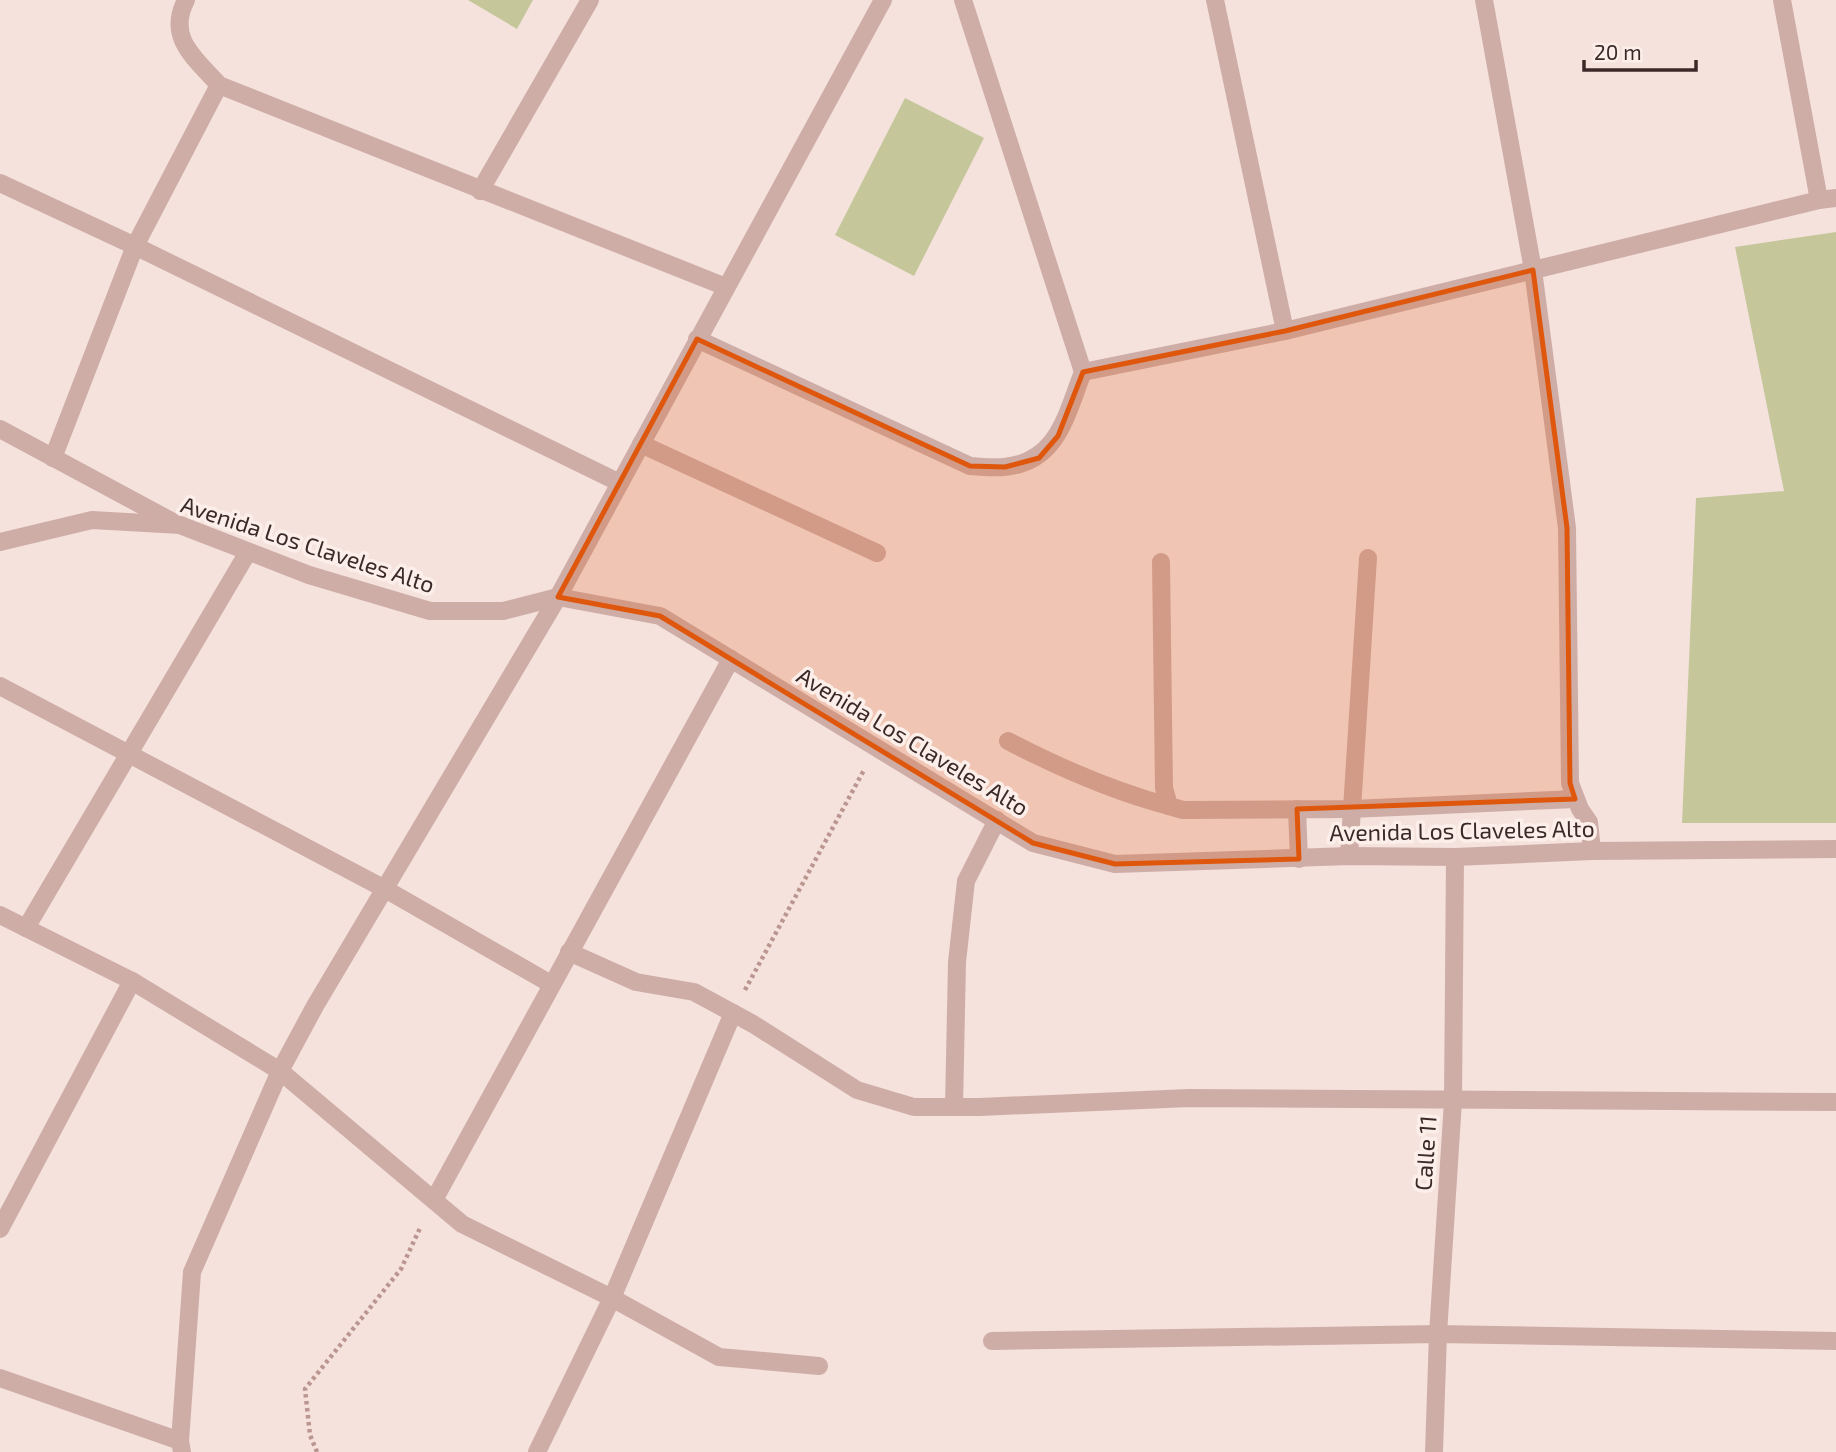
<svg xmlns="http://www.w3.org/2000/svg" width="1836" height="1452" viewBox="0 0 1836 1452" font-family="'Exo 2',sans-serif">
<rect width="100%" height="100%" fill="#f5e2dd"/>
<!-- green -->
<g fill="#c5c79b">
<path d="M468 0H533L517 29Z"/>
<path d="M905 98 984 138 914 276 835 235Z"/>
<path d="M1836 232V823H1682L1696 498 1784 491 1735 247Z"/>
</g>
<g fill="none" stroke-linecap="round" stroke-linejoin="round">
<!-- path -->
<g stroke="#bb9691" stroke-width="4.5" stroke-dasharray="3.5 3.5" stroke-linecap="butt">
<path d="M745 990 864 770"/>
<path d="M317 1452 310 1435 305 1389 401 1269 421 1226"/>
</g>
<!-- minor -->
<g stroke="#cfada7" stroke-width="18">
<path d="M186 0C166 38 196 59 219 85L726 287"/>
<path d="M963 0 1083 372 1285 331 1819 200 1836 198"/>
<path d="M1215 0 1285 331"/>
<path d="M1484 0 1533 270 1567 528 1570 783 1580 809 1589 822 1592 851"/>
<path d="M1782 0 1819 200"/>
<path d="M0 183 135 246 620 483"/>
<path d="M480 191 590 0"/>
<path d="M697 339 970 466C981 467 993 468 1004 467 1058 462 1066 415 1083 372"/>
<path d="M0 429 173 522"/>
<path d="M641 444 877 553"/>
<path d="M53 458 135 246 219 85"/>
<path d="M0 542 92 520 180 525 309 575 430 611H503L558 597 660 616 1033 843 1115 864 1349 856 1455 857 1592 851 1836 849"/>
<path d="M1161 562 1164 788 1169 806 1183 810 1352 809 1575 799"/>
<path d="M0 686 385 889 551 984"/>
<path d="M1008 741C1060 768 1112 791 1169 806"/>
<path d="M1297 809 1299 859"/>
<path d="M1349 856 1368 558"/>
<path d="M0 915 132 981 280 1071 462 1224 612 1298 719 1357 819 1366"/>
<path d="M26 928 248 552"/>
<path d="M569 952 636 982 694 992 753 1024 857 1090 914 1107H980L1189 1098 1836 1102"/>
<path d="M954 1107 957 962 966 881 997 820"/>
<path d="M434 1200 731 659"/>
<path d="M0 1229 132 981"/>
<path d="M992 1341 1438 1334 1836 1341"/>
<path d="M0 1378 180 1441"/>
<path d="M182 1452 180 1441 192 1272 280 1071 315 1006 558 597 883 0"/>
<path d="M537 1452 612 1298 733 1013"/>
<path d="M1434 1452 1438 1334 1453 1101 1455 857"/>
</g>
</g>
<!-- marked area -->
<path fill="#df570d" fill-opacity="0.2" stroke="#df570d" stroke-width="5" stroke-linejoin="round" d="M1533 270 1567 528 1570 783 1575 799 1297 809 1299 859 1115 864 1033 843 660 616 558 597 697 339 970 466 1005 467 1039 458 1058 436 1083 372 1285 331Z"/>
<g text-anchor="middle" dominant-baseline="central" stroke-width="7" stroke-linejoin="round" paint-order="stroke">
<!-- street labels -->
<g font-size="23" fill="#3b2928" stroke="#fcefea">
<text transform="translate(308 544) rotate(18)">Avenida Los Claveles Alto</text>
<text transform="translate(913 741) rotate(31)">Avenida Los Claveles Alto</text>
<text transform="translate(1462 830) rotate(-1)">Avenida Los Claveles Alto</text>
<text transform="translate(1425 1153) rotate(-86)">Calle 11</text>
</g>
</g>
<!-- scale -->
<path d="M1584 60v10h112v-10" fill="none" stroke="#3b2928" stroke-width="3.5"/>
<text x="1594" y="60" font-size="21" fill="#3b2928" stroke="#fcefea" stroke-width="5" paint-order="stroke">20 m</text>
</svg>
